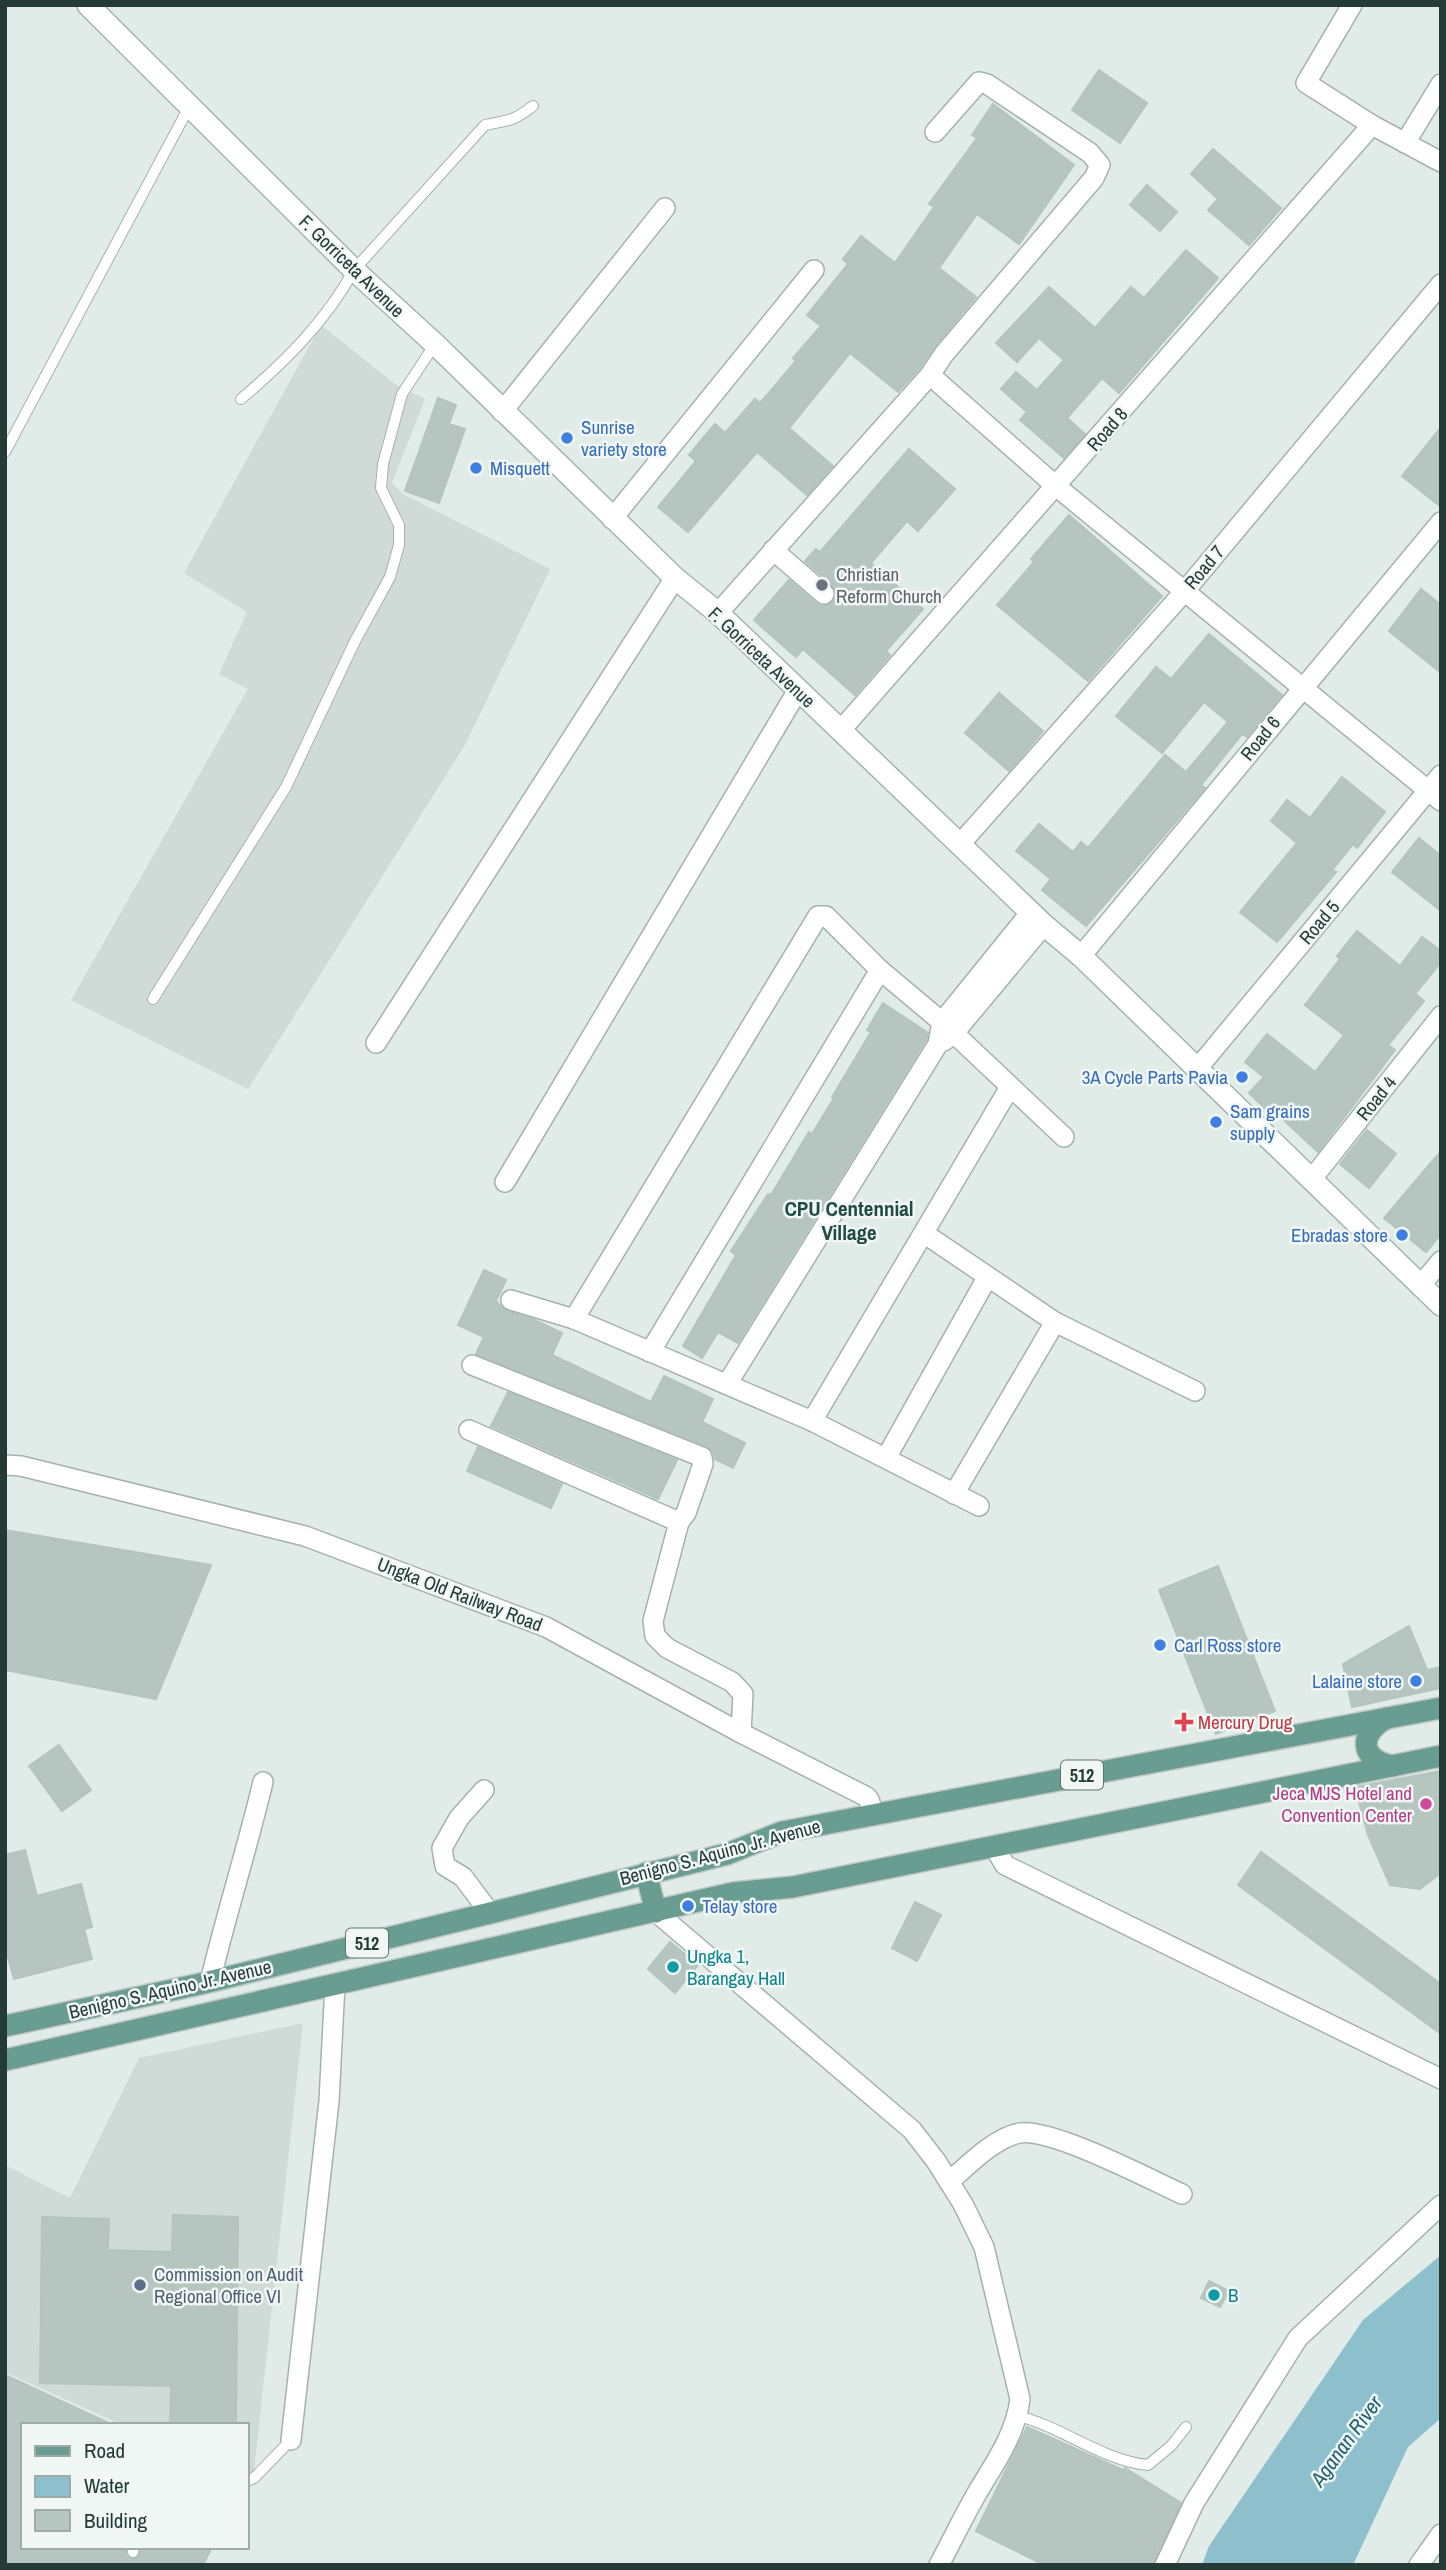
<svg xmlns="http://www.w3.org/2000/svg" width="1446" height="2570" viewBox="0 0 1446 2570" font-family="'Archivo Narrow',sans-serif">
<rect width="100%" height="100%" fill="#e1ebe7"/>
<!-- built -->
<g fill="#d0dad6">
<path d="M321 325 396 385 425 399 392 483 403 494 550 569 465 745 248 1089 71 1000 248 689 219 674 247 612 184 573Z"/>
<path d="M303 2023 254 2471 247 2476V2425H122L5 2372V2165L70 2198 139 2058Z"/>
</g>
<!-- water -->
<path fill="#8dbfcc" d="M1441 2255V2418L1408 2447 1353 2565H1202L1209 2546 1363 2320Z"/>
<!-- building -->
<g fill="#b7c5c0" stroke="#b4c4be" stroke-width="2">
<path d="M1099 70 1147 103 1120 143 1072 110Z"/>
<path d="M993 104 1074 165 1019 244 977 214 939 268 976 297 935 346 920 368 898 392 850 353 789 428 833 466 807 495 757 452 688 532 658 507 696 461 689 455 715 424 725 433 755 399 760 403 796 361 793 358 821 326 807 315 848 264 843 259 861 236 895 263 934 207 929 204 977 138 972 135Z"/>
<path d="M1213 149 1281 208 1249 245 1208 210 1218 199 1191 174Z"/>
<path d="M1147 185 1177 212 1160 231 1130 205Z"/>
<path d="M1186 250 1218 278 1119 393 1102 378 1067 418 1085 434 1064 458 1020 420 1027 412 1001 389 1016 372 1037 390 1064 360 1039 338 1017 362 996 343 1049 287 1095 328 1131 287 1144 298Z"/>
<path d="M438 398 456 405 449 424 465 429 439 503 405 491Z"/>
<path d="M1441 427V507L1402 476Z"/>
<path d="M909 449 955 489 918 531 907 521 871 563 923 609 886 651 890 655 855 695 803 649 796 657 754 620 789 580 817 604 822 606 833 602 836 596 832 585 805 561 816 549 820 552Z"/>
<path d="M1069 515 1162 596 1088 681 997 605 1034 562 1031 559Z"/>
<path d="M1421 589 1441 605V673L1389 631Z"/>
<path d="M1209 634 1282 695 1247 737 1242 734 1201 785 1205 788 1086 926 1042 890 1051 879 1016 851 1039 824 1073 852 1081 842 1088 848 1165 755 1186 772 1228 722 1204 702 1162 753 1116 716 1156 667 1171 679Z"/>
<path d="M999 693 1043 731 1009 771 965 733Z"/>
<path d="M1342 777 1385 812 1357 848 1353 844 1332 870 1336 872 1277 942 1240 912 1297 843 1271 821 1287 800 1310 818Z"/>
<path d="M1419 838 1441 856V911L1392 872Z"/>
<path d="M1357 931 1400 966 1422 937 1441 951V962L1415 994 1424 1001 1388 1045 1395 1050 1318 1152 1275 1112 1272 1115 1249 1093 1264 1077 1245 1062 1267 1034 1315 1072 1344 1035 1305 1005 1340 959 1337 956Z"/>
<path d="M883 1003 928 1033 926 1040 738 1343 718 1332 702 1358 683 1346 736 1255 731 1251 768 1194 771 1195 809 1132 812 1134 834 1098 832 1097 871 1032 867 1030Z"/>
<path d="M1367 1130 1396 1154 1369 1188 1340 1164Z"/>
<path d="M1441 1151V1234L1426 1252 1384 1218Z"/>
<path d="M484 1270 506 1280 496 1301 503 1309 535 1320 562 1333 552 1355 651 1402 664 1376 713 1399 702 1422 745 1443 733 1468 715 1459 712 1450 707 1446 476 1354 484 1337 458 1325Z"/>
<path d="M508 1392 677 1460 658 1499 491 1426Z"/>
<path d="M478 1447 562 1484 551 1508 467 1471Z"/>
<path d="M5 1530 211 1565 156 1699 5 1670Z"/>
<path d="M1218 1566 1275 1711 1216 1734 1159 1590Z"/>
<path d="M1409 1626 1427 1670 1441 1667V1688L1352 1707 1343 1664Z"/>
<path d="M59 1745 91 1790 62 1811 29 1766Z"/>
<path d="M1441 1771V1873L1420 1889 1390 1885 1368 1835 1355 1787Z"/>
<path d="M25 1850 37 1896 81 1884 92 1927 84 1929 92 1959 14 1979 5 1946V1855Z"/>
<path d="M1261 1852 1441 1984V2034L1238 1885Z"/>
<path d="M915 1902 941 1915 917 1961 892 1948Z"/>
<path d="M670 1942 698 1965 675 1993 648 1969Z"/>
<path d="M173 2215 238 2217 236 2425H170L171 2386 40 2383 42 2217 109 2219 108 2250 172 2252Z"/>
<path d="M1209 2281 1229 2291 1220 2307 1201 2298Z"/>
<path d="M5 2375 113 2425H23V2547H126V2555L132 2559 139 2556 141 2547H212L203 2565H5Z"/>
<path d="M1027 2427 1123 2470 1125 2468 1181 2503 1153 2565H1044L976 2531Z"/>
</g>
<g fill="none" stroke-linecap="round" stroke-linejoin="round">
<!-- service casing -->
<g stroke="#a4b2ae" stroke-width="12">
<g id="service">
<path d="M241 399C285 362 326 321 354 270L485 125C509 120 512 122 533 106"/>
<path d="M5 452 189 107"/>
<path d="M153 999 286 787 355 641 390 577 399 545V525L381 488 383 464 402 394 435 344"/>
<path d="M1018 2416C1063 2427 1101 2460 1148 2465L1171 2446 1186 2427"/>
<path d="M247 2481 254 2478 291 2440"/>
<path d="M133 2552 134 2547"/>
</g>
</g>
<!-- minor casing -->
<g stroke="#a4b2ae" stroke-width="22">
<g id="minor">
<path d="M1352 5 1306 83 1372 125 1441 162"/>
<path d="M1405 143 1441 84"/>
<path d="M930 375 1057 487 1441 801"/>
<path d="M502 412 665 208"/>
<path d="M612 519 814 270"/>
<path d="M773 550 824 594"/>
<path d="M718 613 930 375 944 354 1094 178 1100 165 1090 153 987 84 979 82 935 132"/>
<path d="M840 731 1372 125"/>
<path d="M960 844 1184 592 1441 284"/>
<path d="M1081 956 1441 522"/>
<path d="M944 1041 954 1033 1044 925"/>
<path d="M376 1043 675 578"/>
<path d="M1197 1069 1441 775"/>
<path d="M1311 1180 1441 1016"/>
<path d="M505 1182 798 690"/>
<path d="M925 1234 1055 1322 1195 1391"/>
<path d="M1420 1286 1441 1261"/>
<path d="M511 1300 574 1319 812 1421 979 1506"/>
<path d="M574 1319 818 916H826L880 970 942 1022 1064 1137"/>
<path d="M650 1352 880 970"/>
<path d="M472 1365 702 1457 703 1464 686 1513 679 1522 653 1621 655 1636 667 1648 732 1682 743 1694 741 1733"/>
<path d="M727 1384 938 1044 942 1022 1031 912"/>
<path d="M812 1421 1010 1087"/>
<path d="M469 1430 679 1522"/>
<path d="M886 1458 987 1278"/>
<path d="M5 1465 21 1466 305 1536 546 1627 741 1733 867 1797 870 1802 872 1815"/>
<path d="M954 1494 1055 1322"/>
<path d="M484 1790 459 1818 442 1848 445 1866 463 1877 490 1913"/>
<path d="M997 1846 999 1855 1005 1865 1441 2079"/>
<path d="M656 1912 912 2130 936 2161 963 2204 984 2247 1020 2399C1016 2432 997 2460 980 2488 965 2513 953 2539 939 2565"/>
<path d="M210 1982C226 1915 247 1849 263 1782"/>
<path d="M949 2182C967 2166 995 2137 1020 2133 1052 2128 1149 2179 1182 2194"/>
<path d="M291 2440 329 2101 335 1984"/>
<path d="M1165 2565 1194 2503 1298 2338 1441 2205"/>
<path d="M1419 2565 1441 2534"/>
</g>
</g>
<!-- secondary casing -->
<g stroke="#a1b6af" stroke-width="24">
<path id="secondary" d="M88 5 354 270 435 344 675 578 718 613 1044 925 1081 956 1441 1305"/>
</g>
<!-- primary casing -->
<g stroke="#c1c8c6" stroke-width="24">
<g id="primary">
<path d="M1387 1718C1358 1733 1359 1760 1393 1766"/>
<path d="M646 1873 656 1912"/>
<path d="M5 2026 200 1984 490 1913 727 1854 782 1832 1441 1708"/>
<path d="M5 2060 733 1893 793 1887 1441 1756"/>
</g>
</g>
<!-- service -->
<use href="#service" stroke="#fff" stroke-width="10"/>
<!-- minor -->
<use href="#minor" stroke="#fff" stroke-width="19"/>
<!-- secondary -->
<use href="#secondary" stroke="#fff" stroke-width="21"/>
<!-- primary -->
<use href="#primary" stroke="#699d92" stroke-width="21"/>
</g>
<!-- markers -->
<g fill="#3f7fe0" stroke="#f1f7f5" stroke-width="2.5">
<circle cx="567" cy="438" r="7"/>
<circle cx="476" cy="468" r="7"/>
<circle cx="1242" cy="1077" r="7"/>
<circle cx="1216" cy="1122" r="7"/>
<circle cx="1402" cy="1235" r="7"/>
<circle cx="1160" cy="1645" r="7"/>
<circle cx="1416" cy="1681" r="7"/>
<circle cx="688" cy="1906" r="7"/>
</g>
<circle fill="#6b7280" stroke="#f1f7f5" stroke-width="2.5" cx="822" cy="585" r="7"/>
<path fill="#e0444e" stroke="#f1f7f5" stroke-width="2.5" d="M1180.5 1711.5h7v7h7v7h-7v7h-7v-7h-7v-7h7z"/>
<circle fill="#d1479c" stroke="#f1f7f5" stroke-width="2.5" cx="1426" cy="1804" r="7"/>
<g fill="#0f9aa8" stroke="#f1f7f5" stroke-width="2.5">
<circle cx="673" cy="1967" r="7"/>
<circle cx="1214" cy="2295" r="7"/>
</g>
<circle fill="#5c6f8a" stroke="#f1f7f5" stroke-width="2.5" cx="140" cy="2285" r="7"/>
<g text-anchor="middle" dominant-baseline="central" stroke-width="5" stroke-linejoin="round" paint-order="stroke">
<!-- shield labels -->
<g fill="#f1f7f5" stroke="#61736f" stroke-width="2">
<rect x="1061" y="1760.5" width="42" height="29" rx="5"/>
<rect x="346" y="1928.5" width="42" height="29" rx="5"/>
</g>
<g font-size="18" font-weight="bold" fill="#233a35">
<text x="1082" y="1775">512</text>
<text x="367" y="1943">512</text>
</g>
<!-- street labels -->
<g font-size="19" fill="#233a35" stroke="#f1f7f5">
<text transform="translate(352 266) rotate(44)">F. Gorriceta Avenue</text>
<text transform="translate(1107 429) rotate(-49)">Road 8</text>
<text transform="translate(1204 567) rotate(-50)">Road 7</text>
<text transform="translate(762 657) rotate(43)">F. Gorriceta Avenue</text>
<text transform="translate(1260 738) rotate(-51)">Road 6</text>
<text transform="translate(1319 922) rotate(-50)">Road 5</text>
<text transform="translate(1376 1098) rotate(-51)">Road 4</text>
<text transform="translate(460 1594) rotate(21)">Ungka Old Railway Road</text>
<text transform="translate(720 1852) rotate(-15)">Benigno S. Aquino Jr. Avenue</text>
<text transform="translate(170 1989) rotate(-13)">Benigno S. Aquino Jr. Avenue</text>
</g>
<!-- shop labels -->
<g font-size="19" fill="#366cbe" stroke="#f1f7f5" text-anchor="start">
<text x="581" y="427">Sunrise<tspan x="581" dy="22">variety store</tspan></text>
<text x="490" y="468">Misquett</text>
<text x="1228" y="1077" text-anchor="end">3A Cycle Parts Pavia</text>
<text x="1230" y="1111">Sam grains<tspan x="1230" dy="22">supply</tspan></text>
<text x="1388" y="1235" text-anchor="end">Ebradas store</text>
<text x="1174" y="1645">Carl Ross store</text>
<text x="1402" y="1681" text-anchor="end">Lalaine store</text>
<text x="702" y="1906">Telay store</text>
</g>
<!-- worship labels -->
<g font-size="19" fill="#5b616d" stroke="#f1f7f5" text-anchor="start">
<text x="836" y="574">Christian<tspan x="836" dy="22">Reform Church</tspan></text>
</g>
<!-- health labels -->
<g font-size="19" fill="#be3a42" stroke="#f1f7f5" text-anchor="start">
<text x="1198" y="1722">Mercury Drug</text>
</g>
<!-- hotel labels -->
<g font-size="19" fill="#b23c85" stroke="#f1f7f5" text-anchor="end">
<text x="1412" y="1793">Jeca MJS Hotel and<tspan x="1412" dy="22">Convention Center</tspan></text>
</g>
<!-- culture labels -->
<g font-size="19" fill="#0d838f" stroke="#f1f7f5" text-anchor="start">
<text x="687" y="1956">Ungka 1,<tspan x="687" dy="22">Barangay Hall</tspan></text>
<text x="1228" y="2295">B</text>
</g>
<!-- service labels -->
<g font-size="19" fill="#4e5e75" stroke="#f1f7f5" text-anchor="start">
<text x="154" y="2274">Commission on Audit<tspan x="154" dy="22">Regional Office VI</tspan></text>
</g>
<!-- neighbourhood labels -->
<g font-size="21" font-weight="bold" fill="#204b42" stroke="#f1f7f5">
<text x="849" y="1208">CPU Centennial<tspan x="849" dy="24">Village</tspan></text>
</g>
<!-- water labels -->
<g font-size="21" font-style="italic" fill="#216172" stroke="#f1f7f5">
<text transform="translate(1346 2441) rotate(-54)">Aganan River</text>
</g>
</g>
<!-- border -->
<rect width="1446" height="2570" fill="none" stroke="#233a35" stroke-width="14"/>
<!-- legend -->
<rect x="21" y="2423" width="228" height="126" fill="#f1f7f5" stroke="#9faba8" stroke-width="2"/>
<rect x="35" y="2446" width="35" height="10" fill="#699d92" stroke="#9faba8" stroke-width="2"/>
<text x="84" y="2458" font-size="21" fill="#233a35">Road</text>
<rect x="35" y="2476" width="35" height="21" fill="#8dbfcc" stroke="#9faba8" stroke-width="2"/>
<text x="84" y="2493" font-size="21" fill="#233a35">Water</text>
<rect x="35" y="2510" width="35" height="21" fill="#b7c5c0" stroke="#9faba8" stroke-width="2"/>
<text x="84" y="2528" font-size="21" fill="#233a35">Building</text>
</svg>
